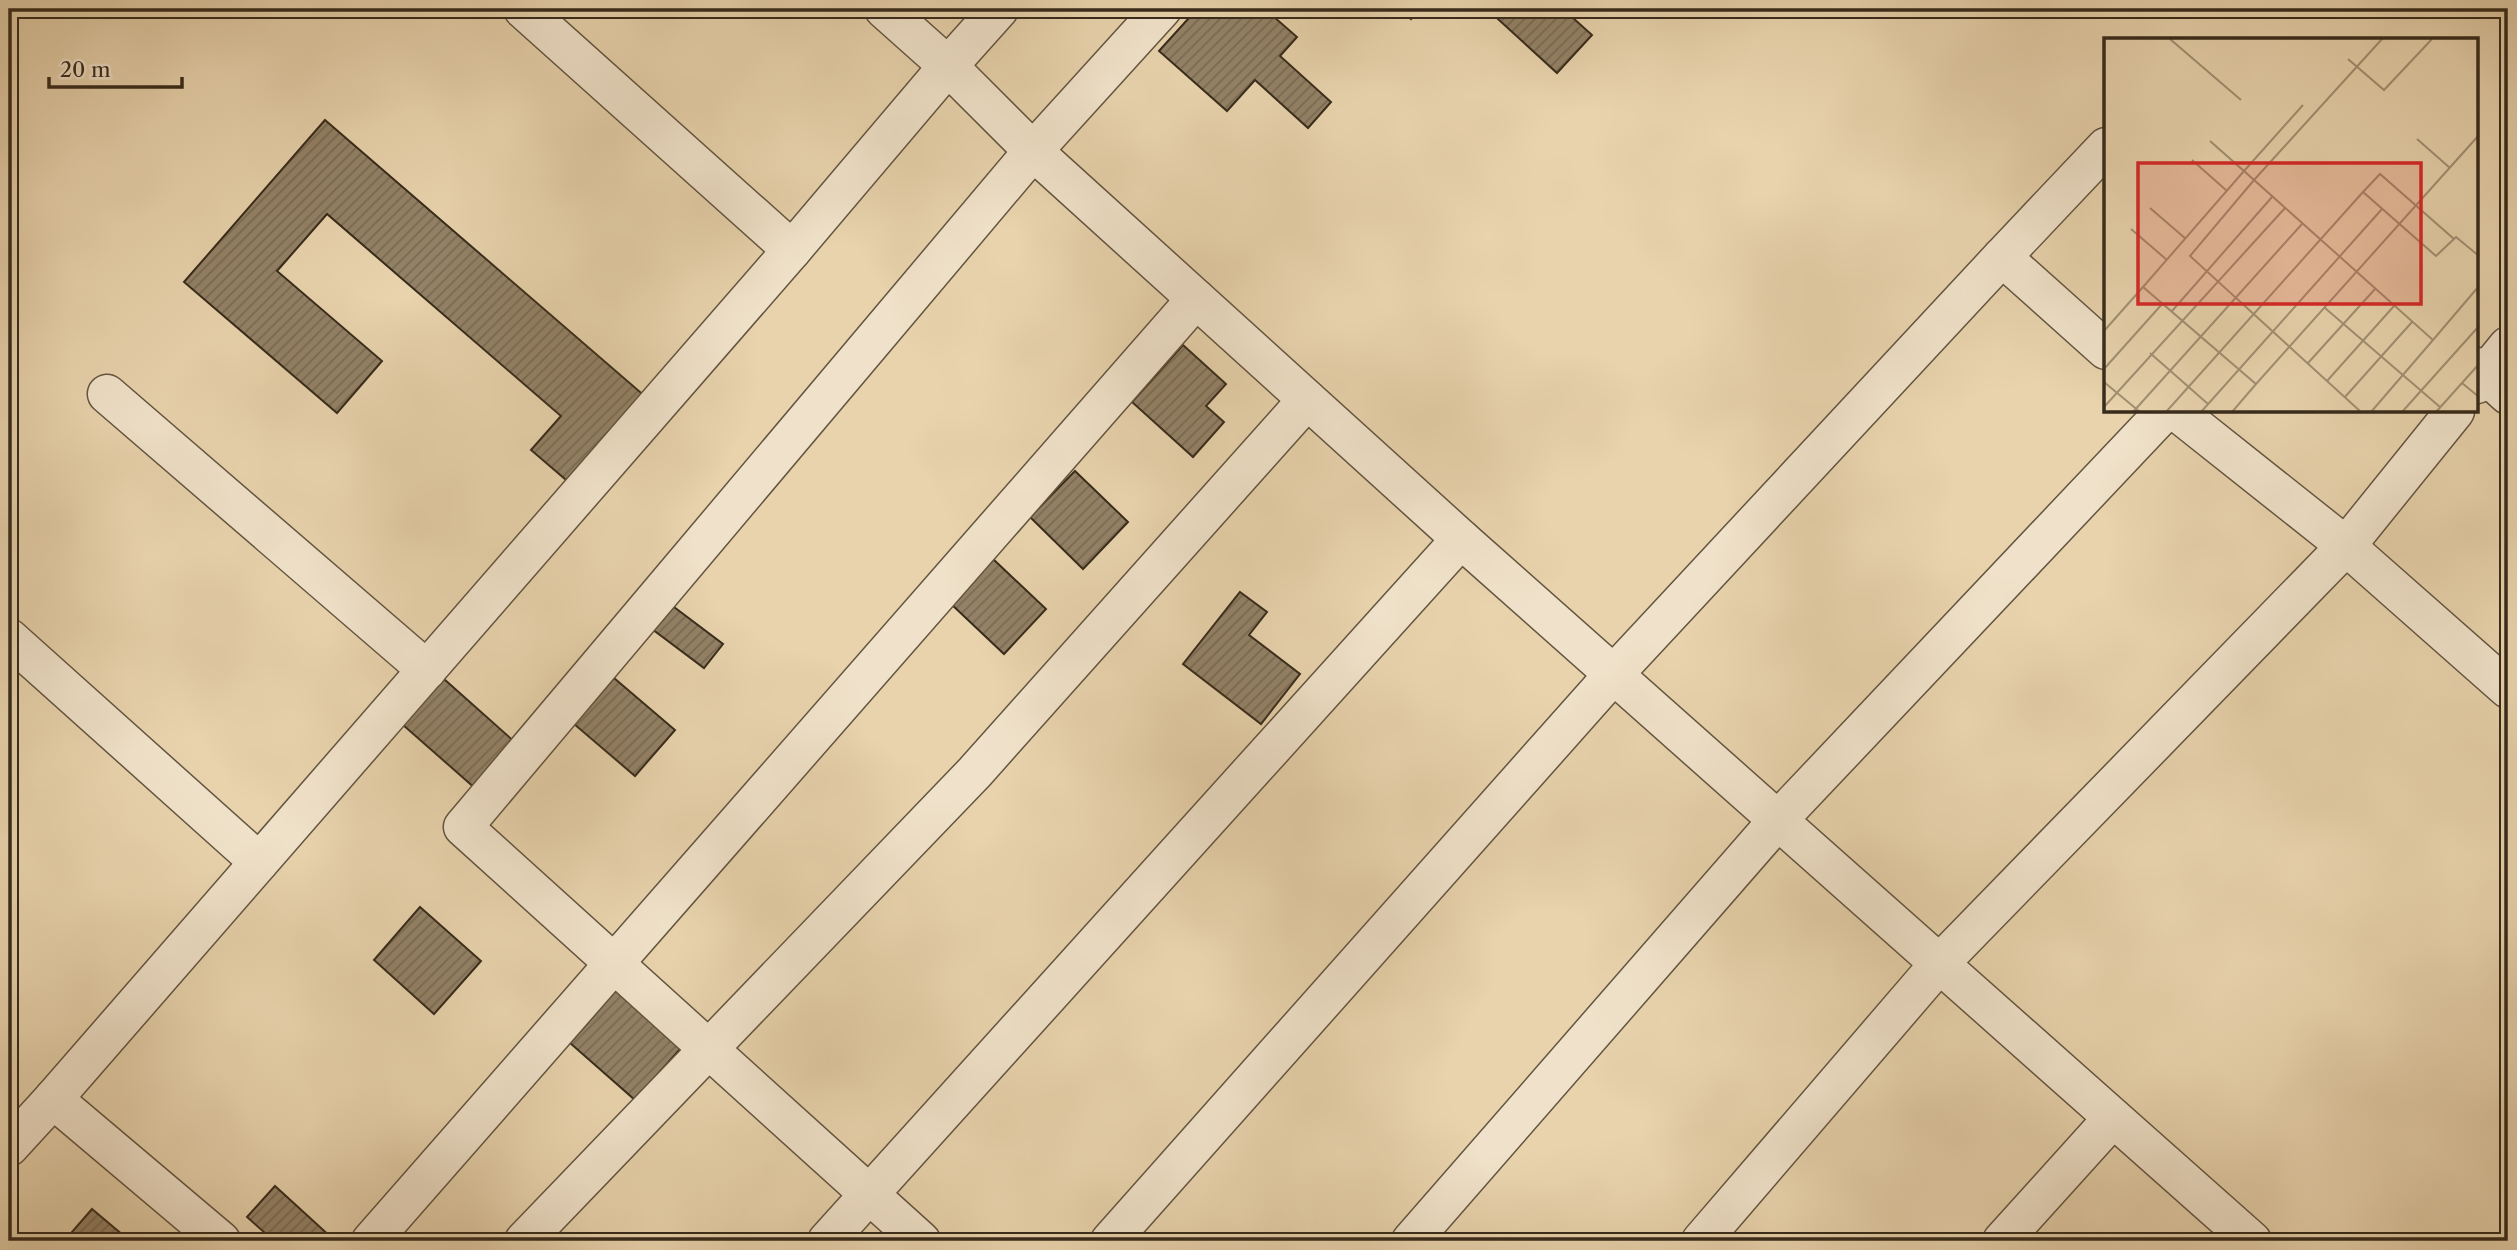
<svg xmlns="http://www.w3.org/2000/svg" width="2517" height="1250" viewBox="0 0 2517 1250" font-family="'Libre Caslon Text',serif">
<defs>
<pattern id="building-hatch" width="6" height="6" patternUnits="userSpaceOnUse" patternTransform="scale(1.75)"><rect width="6" height="6" fill="#938267"/><path d="M-1 1l2-2M0 6l6-6M5 7l2-2" fill="none" stroke="#796b54"/></pattern>
</defs>
<rect width="100%" height="100%" fill="#e8d3ad"/>
<filter id="stains"><feTurbulence type="fractalNoise" baseFrequency=".00286" numOctaves="4"/><feColorMatrix values="0 0 0 0 .2 0 0 0 0 .09 0 0 0 0 .02 0 0 0 .5 -.17"/></filter>
<radialGradient id="worn" r=".72"><stop offset=".6" stop-color="#630" stop-opacity="0"/><stop offset="1" stop-color="#630" stop-opacity=".3"/></radialGradient>
<!-- building -->
<g fill="url(#building-hatch)" stroke="#372b1b" stroke-width="2">
<path d="M1197 9H1281L1274 17 1297 37 1280 56 1331 102 1308 128 1255 80 1227 111 1159 51Z"/>
<path d="M1400 9H1421L1411 19Z"/>
<path d="M1487 9H1563L1592 35 1557 73Z"/>
<path d="M325 120 647 398 572 485 531 450 561 416 327 214 277 271 382 361 337 413 184 282Z"/>
<path d="M1183 345 1226 384 1206 406 1224 422 1193 457 1132 402Z"/>
<path d="M1075 471 1128 522 1083 569 1030 517Z"/>
<path d="M992 558 1046 609 1004 654 950 603Z"/>
<path d="M1240 592 1267 612 1249 635 1300 674 1261 724 1183 664Z"/>
<path d="M670 604 723 644 704 668 652 629Z"/>
<path d="M614 678 675 730 635 776 574 724Z"/>
<path d="M444 679 517 744 476 789 403 725Z"/>
<path d="M420 907 481 961 434 1014 374 960Z"/>
<path d="M623 982 688 1040 635 1100 570 1043Z"/>
<path d="M275 1186 332 1238 329 1241H274L247 1217Z"/>
<path d="M92 1209 130 1241 65 1240Z"/>
</g>
<g fill="none" stroke-linecap="round" stroke-linejoin="round">
<!-- minor casing -->
<g stroke="#635540" stroke-width="41">
<g id="minor">
<path d="M523 9 792 250"/>
<path d="M884 9 948 66 999 9"/>
<path d="M2002 257 2106 147"/>
<path d="M2477 367 2508 395"/>
<path d="M2477 384 2508 346"/>
<path d="M107 394 427 670"/>
<path d="M2176 411 2346 546 2508 689"/>
<path d="M9 638 259 862"/>
<path d="M53 1099 792 250 948 66 1033 151 1162 9"/>
<path d="M9 1147 53 1099 221 1241"/>
<path d="M371 1241 1196 299"/>
<path d="M524 1241 975 772 1307 400"/>
<path d="M827 1241 1461 539"/>
<path d="M921 1241 463 827 1033 151 1461 539 2252 1241"/>
<path d="M1110 1241 1613 675 2002 257 2106 350"/>
<path d="M1411 1241 1778 820 2165 411"/>
<path d="M1701 1241 1939 964 2346 546 2455 411"/>
<path d="M2002 1241 2113 1118"/>
</g>
</g>
<!-- minor -->
<use href="#minor" stroke="#f0e2ca" stroke-width="38"/>
</g>
<!-- overview -->
<g transform="translate(2104 38)">
<rect width="374" height="374" fill="#e8d3ad"/>
<path fill="none" stroke="#a19073" stroke-width="2" d="M66 1 137 62M244 21 280 52 328 1M313 101 346 130M106 103 140 133 199 67M88 122 123 153M259 154 276 136 350 201M46 170 82 201M27 191 63 222M39 249 140 133 150 142 278 1M221 270 336 369M68 273 168 159M0 293 39 249 152 346 375 97M329 302 375 248M46 315 104 366M204 325 271 251M0 331 59 265M223 343 290 268M0 344 36 374M358 345 375 359M241 359 308 284M0 369 181 170M29 374 198 186M62 374 259 154 332 218 352 199 375 218M97 374 278 171M128 374 152 346M257 374 86 218 150 142 329 302 267 374M298 374 375 288M332 374 375 326"/>
<path fill="#d62828" fill-opacity="0.15" stroke="#d62828" stroke-width="3.5" d="M34 125H317V266H34Z"/>
<rect width="374" height="374" fill="none" stroke="#372b1b" stroke-width="3.5"/>
</g>
<!-- margin -->
<rect width="2517" height="1250" fill="none" stroke="#e8d3ad" stroke-width="35"/>
<rect x="10" y="10" width="2496" height="1229" fill="none" stroke="#372b1b" stroke-width="3.5"/>
<rect x="18" y="18" width="2482" height="1215" fill="none" stroke="#372b1b" stroke-width="2"/>
<!-- scale -->
<path d="M49 77v10h133v-10" fill="none" stroke="#372b1b" stroke-width="3.5"/>
<text x="60" y="77" font-size="21" fill="#372b1b" stroke="#f0e2ca" stroke-width="5" paint-order="stroke">20 m</text>
<rect width="100%" height="100%" filter="url(#stains)"/>
<rect width="100%" height="100%" fill="url(#worn)"/>
</svg>
